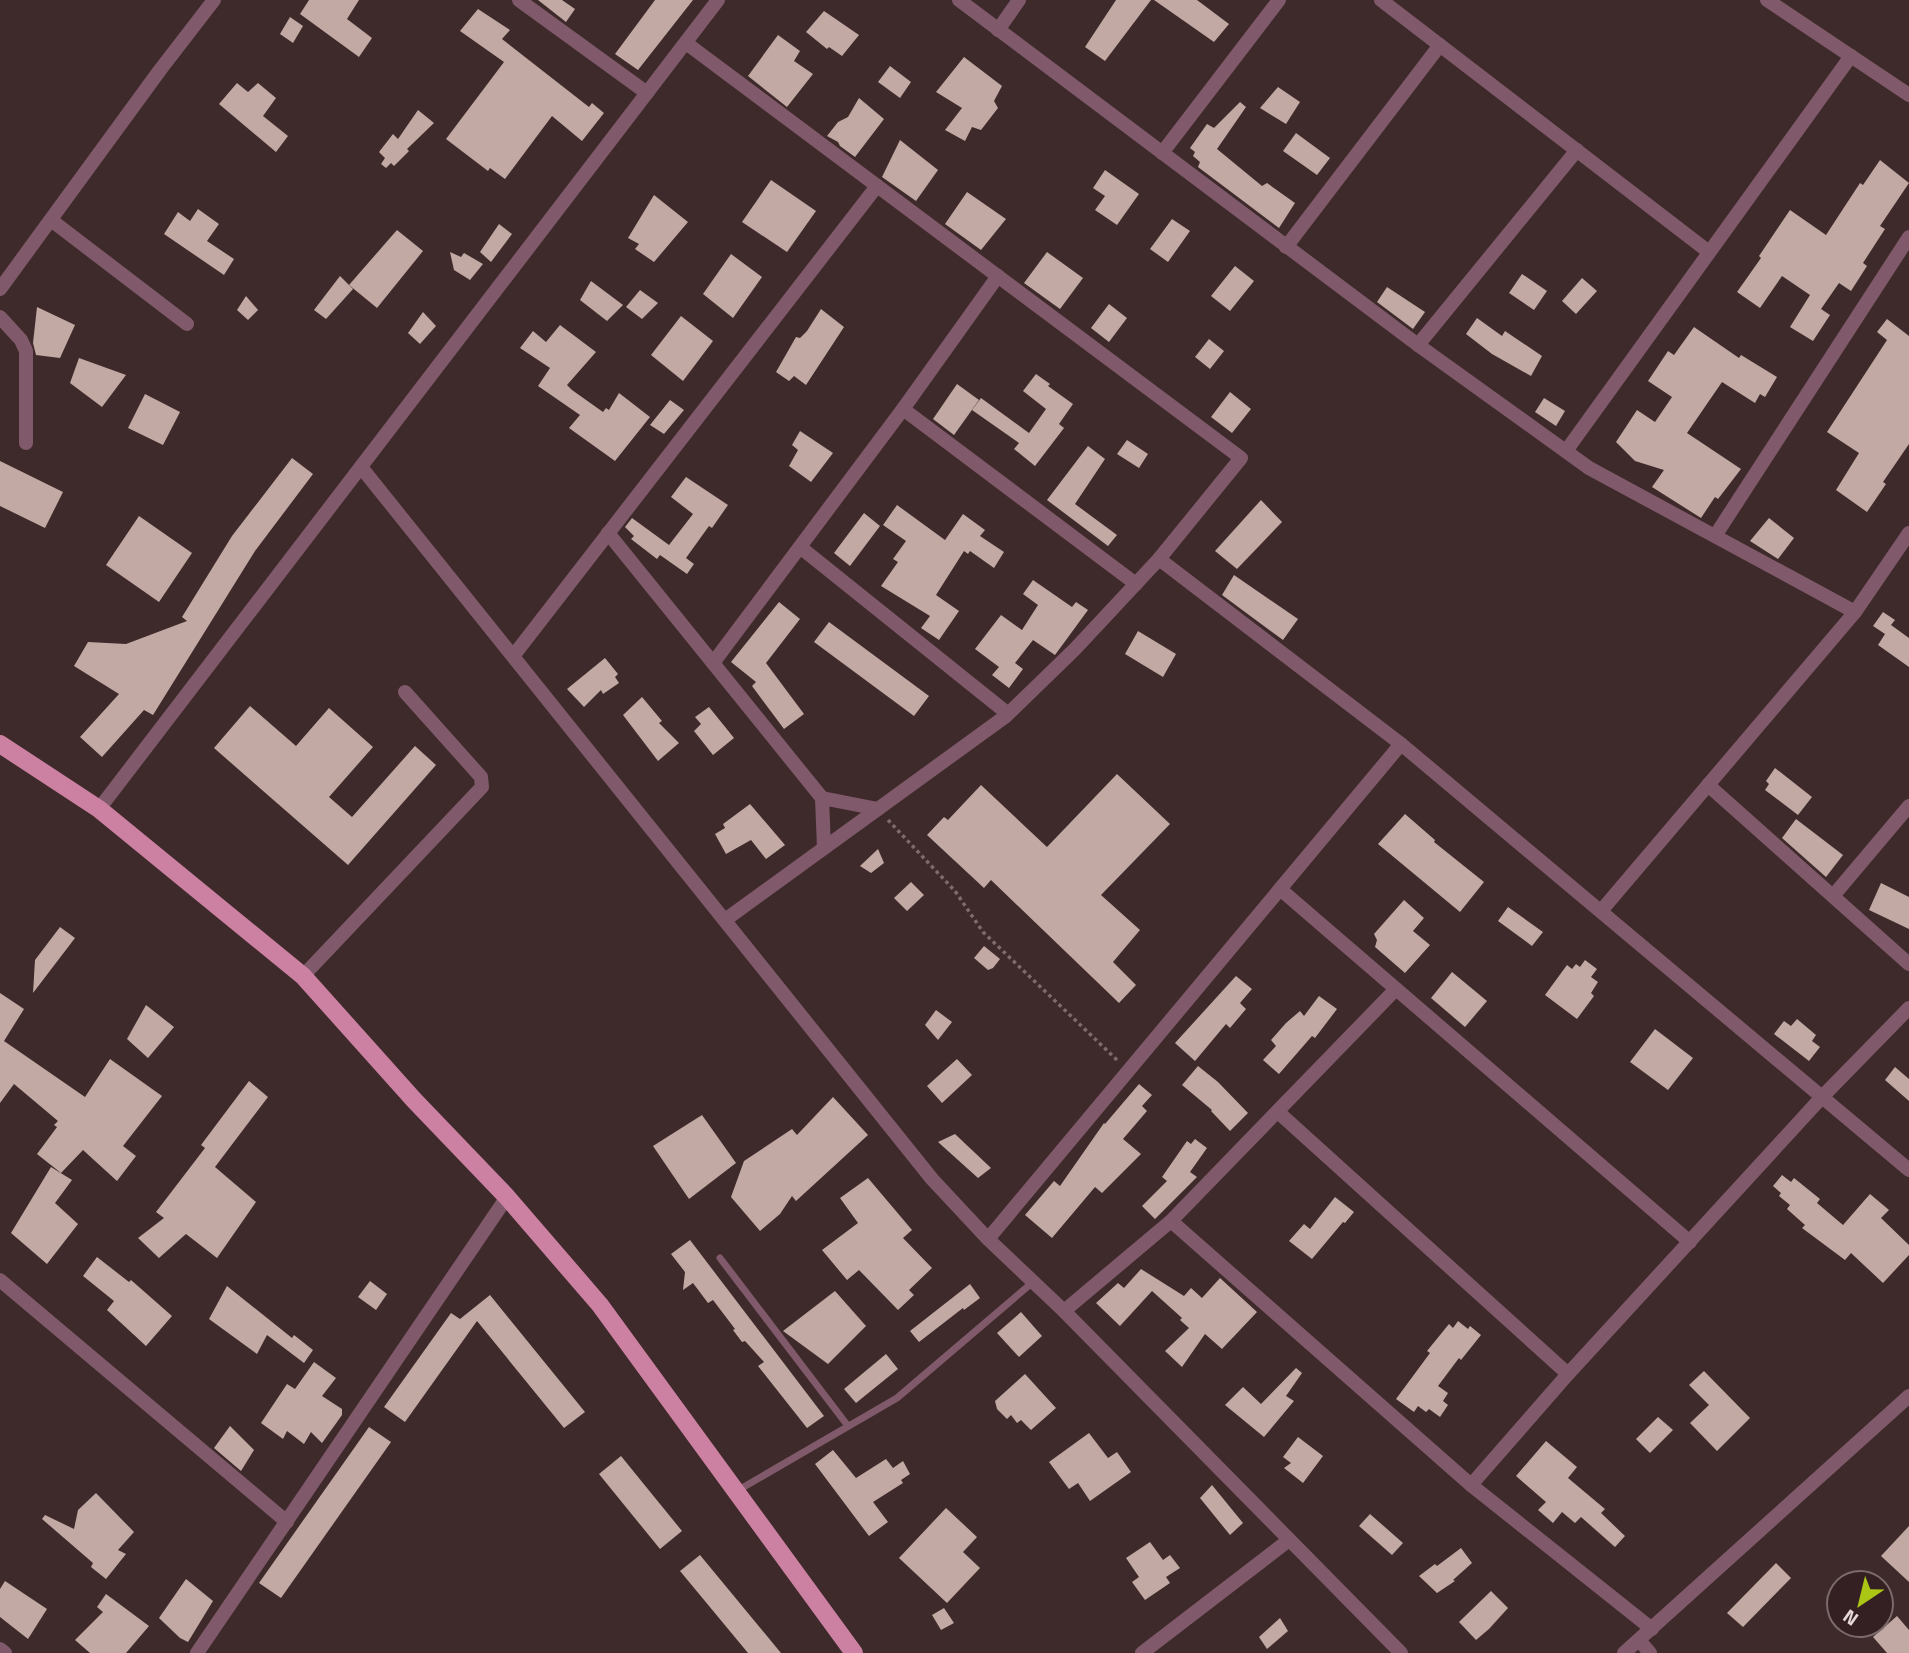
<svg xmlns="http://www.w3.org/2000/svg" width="1909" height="1653" viewBox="0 0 1909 1653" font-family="'Titillium Web',sans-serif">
<rect width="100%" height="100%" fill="#3e2a2b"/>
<!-- building -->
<g fill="#c2a9a3">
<path d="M309 0H359L347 19 372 38 359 57 300 14Z"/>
<path d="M538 0H562L575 9 566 22Z"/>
<path d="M655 0H693L638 70 615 54Z"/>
<path d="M1116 0H1151L1105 61 1085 47Z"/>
<path d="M1154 0H1197L1229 24 1214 42Z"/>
<path d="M478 9 510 30 502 39 589 107 592 103 604 113 582 141 552 116 505 179 490 168 488 171 446 139 504 62 460 31Z"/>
<path d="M824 11 859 35 842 56 829 47 827 49 806 32Z"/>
<path d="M290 17 303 26 293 43 280 34Z"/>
<path d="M778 35 800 51 794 61 813 74 787 107 748 76Z"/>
<path d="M964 57 1002 86 994 101 998 108 981 130 972 127 965 141 945 130 962 108 936 92Z"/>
<path d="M890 66 911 82 900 98 878 82Z"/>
<path d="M237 83 248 92 258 83 276 98 263 116 288 136 276 152 219 104Z"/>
<path d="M1278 87 1300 102 1286 124 1260 108Z"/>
<path d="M859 98 884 119 855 157 840 146 838 142 827 136 838 122 848 117Z"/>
<path d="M1240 102 1246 107 1217 149 1262 186 1267 183 1295 203 1279 228 1198 167 1200 162 1193 156 1195 152 1190 148 1207 124 1214 128Z"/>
<path d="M418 110 434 123 407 149 409 151 394 166 391 163 386 168 381 164 385 158 379 152 393 134 398 139Z"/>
<path d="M1296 133 1330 158 1317 175 1283 151Z"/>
<path d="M900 140 938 170 916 201 882 177Z"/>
<path d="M1880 160 1909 183 1880 226 1885 229 1863 263 1867 266 1851 291 1839 283 1821 309 1830 315 1813 341 1790 327 1810 295 1782 276 1760 308 1737 292 1761 258 1759 256 1790 210 1826 235 1860 183 1863 185Z"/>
<path d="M1105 170 1139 194 1117 225 1095 210 1105 196 1093 188Z"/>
<path d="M771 180 816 211 787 252 742 222Z"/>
<path d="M967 192 1006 219 981 250 945 224Z"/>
<path d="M654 195 688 222 654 262 635 249 639 244 628 238Z"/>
<path d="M198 209 219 224 207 241 234 259 224 275 164 234 178 212 190 221Z"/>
<path d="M1172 219 1190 231 1168 262 1150 249Z"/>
<path d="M499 224 512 234 491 262 480 252Z"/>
<path d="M397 230 423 251 377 308 349 285Z"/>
<path d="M450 252 461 257 464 253 483 264 470 280 454 270Z"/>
<path d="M1047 252 1083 278 1060 309 1024 283Z"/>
<path d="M731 254 762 277 733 318 703 294Z"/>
<path d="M1235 266 1254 281 1230 311 1211 296Z"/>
<path d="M1522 274 1547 291 1534 310 1509 293Z"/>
<path d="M340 276 353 289 326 319 314 310Z"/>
<path d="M1582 278 1597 291 1576 314 1562 301Z"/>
<path d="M591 281 623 305 607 321 580 300Z"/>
<path d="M1387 287 1425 312 1413 329 1377 302Z"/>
<path d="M640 290 658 303 642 319 626 307Z"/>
<path d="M246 296 258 310 248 320 237 310Z"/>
<path d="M1109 304 1127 318 1109 342 1091 328Z"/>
<path d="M37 307 75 325 60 358 36 355 33 343Z"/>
<path d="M821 309 844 327 806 385 794 376 789 381 776 372 796 337 800 338 807 331Z"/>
<path d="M423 312 436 326 420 344 408 333Z"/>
<path d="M681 316 713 341 683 381 651 355Z"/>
<path d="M1477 318 1502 336 1505 331 1542 356 1531 376 1492 354 1466 334Z"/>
<path d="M1887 319 1909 336V444L1883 482 1886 484 1867 512 1836 490 1859 453 1827 432 1887 340 1877 332Z"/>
<path d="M560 325 596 352 567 385 572 390 603 412 606 408 609 410 619 393 650 417 615 461 569 428 580 415 538 386 550 368 520 348 533 331 546 342Z"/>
<path d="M1694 327 1739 358 1741 355 1777 377 1765 397 1760 394 1755 403 1722 382 1687 433 1741 469 1718 499 1715 497 1701 518 1652 487 1664 470 1635 461 1616 442 1637 410 1655 422 1672 397 1648 381 1668 351 1674 355Z"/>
<path d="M1209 339 1224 351 1210 369 1195 357Z"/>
<path d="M79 358 126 375 102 407 70 383Z"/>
<path d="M1036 374 1050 384 1048 386 1073 404 1059 424 1064 428 1035 466 1014 449 1019 443 972 410 981 398 1029 433 1046 409 1023 391Z"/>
<path d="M957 384 979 400 954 435 933 419Z"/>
<path d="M1230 392 1251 409 1232 433 1211 417Z"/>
<path d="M145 394 180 412 163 445 128 428Z"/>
<path d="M1544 398 1565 411 1556 426 1535 412Z"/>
<path d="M670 400 684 410 664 434 650 425Z"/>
<path d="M800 431 833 453 811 482 789 466 798 450 792 445Z"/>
<path d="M1127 440 1148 454 1139 468 1117 454Z"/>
<path d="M1088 446 1105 459 1075 504 1117 535 1108 546 1047 500Z"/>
<path d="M292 458 313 474 255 551 153 715 144 710 102 757 80 737 119 694 74 666 88 642 126 644 187 621 182 617 232 536Z"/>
<path d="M0 461 63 492 45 528 0 506Z"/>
<path d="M686 477 728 505 712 528 709 526 686 558 694 564 687 574 660 555 657 559 631 539 634 536 625 527 632 518 669 545 693 514 671 497Z"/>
<path d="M1261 500 1282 522 1237 569 1215 551Z"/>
<path d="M897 505 945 540 963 514 985 530 980 536 1004 552 994 568 970 551 968 554 964 551 936 595 959 611 939 640 921 628 930 616 881 586 898 562 893 559 906 541 883 525Z"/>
<path d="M864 513 880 526 850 566 834 553Z"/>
<path d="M139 516 192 553 159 602 106 565Z"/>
<path d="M1769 518 1794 538 1778 559 1750 541Z"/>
<path d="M1234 575 1298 619 1283 640 1222 595Z"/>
<path d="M1033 580 1072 607 1076 602 1088 610 1055 655 1033 640 1015 663 1023 669 1009 688 992 675 999 667 975 649 1001 615 1022 630 1038 605 1023 594Z"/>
<path d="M779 602 800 619 766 663 804 714 784 729 752 686 756 682 731 662Z"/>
<path d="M1883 612 1895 620 1891 625 1909 638V667L1878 645 1885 634 1873 626Z"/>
<path d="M829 622 929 696 914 716 814 642Z"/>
<path d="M1138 631 1176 654 1163 677 1125 654Z"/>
<path d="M605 658 618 674 615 677 619 683 603 694 601 690 584 707 567 689Z"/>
<path d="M642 697 662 721 659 723 679 743 658 761 623 715Z"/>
<path d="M250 706 296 746 329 708 373 747 329 797 352 817 415 746 436 765 348 865 214 748Z"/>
<path d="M709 707 734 738 713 755 694 731 701 724 695 717Z"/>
<path d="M1775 768 1812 797 1798 815 1765 790 1769 784 1766 781Z"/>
<path d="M1117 774 1170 824 1101 895 1140 930 1113 962 1136 985 1119 1003 991 880 984 888 927 835 944 817 948 820 981 785 1047 847Z"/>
<path d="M750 804 785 845 766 859 751 840 726 854 715 834 725 828 723 824Z"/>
<path d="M1405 814 1435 840 1434 842 1484 882 1460 912 1378 844Z"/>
<path d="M1796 819 1843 855 1826 877 1782 838Z"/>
<path d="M878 849 884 863 871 873 860 866Z"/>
<path d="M911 882 924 895 907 911 894 898Z"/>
<path d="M1881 883 1909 897V929L1869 910Z"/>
<path d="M1404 900 1424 918 1413 931 1430 945 1405 973 1375 947 1377 940 1374 934Z"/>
<path d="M1508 907 1543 932 1532 946 1498 921Z"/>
<path d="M60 927 75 938 33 993 35 960Z"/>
<path d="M984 946 1000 959 993 968 988 970 974 958Z"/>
<path d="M1585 960 1597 969 1591 977 1598 982 1591 993 1594 996 1577 1019 1545 995 1567 965 1572 969 1576 964 1580 967Z"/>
<path d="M1452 972 1487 1001 1465 1027 1431 998Z"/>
<path d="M1236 976 1252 989 1240 1003 1246 1009 1230 1028 1226 1024 1195 1061 1175 1043Z"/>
<path d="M0 993 24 1009 4 1041 85 1097 110 1059 162 1096 123 1146 136 1156 117 1181 83 1150 61 1173 37 1154 57 1127 54 1125 58 1121 14 1084 0 1103Z"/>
<path d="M1319 996 1337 1009 1315 1038 1312 1036 1279 1074 1263 1060 1276 1046 1271 1040 1286 1023 1300 1011 1304 1016Z"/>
<path d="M146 1005 174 1027 148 1058 127 1039Z"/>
<path d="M936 1010 952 1022 938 1040 925 1025Z"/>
<path d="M1797 1019 1816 1035 1812 1041 1820 1047 1809 1061 1774 1034 1784 1021 1791 1026Z"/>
<path d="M1655 1029 1693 1058 1668 1090 1630 1062Z"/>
<path d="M957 1059 972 1075 942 1103 927 1086Z"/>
<path d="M1198 1066 1218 1082 1248 1113 1230 1131 1211 1111 1212 1110 1182 1085Z"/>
<path d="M1895 1067 1909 1079V1101L1885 1080Z"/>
<path d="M249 1081 268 1097 215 1167 256 1202 217 1258 186 1234 159 1258 138 1238 164 1218 156 1212 205 1148 201 1145Z"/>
<path d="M1139 1084 1152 1095 1142 1106 1147 1111 1123 1139 1141 1154 1102 1193 1095 1187 1052 1238 1025 1215 1054 1181 1060 1186 1104 1123 1105 1124Z"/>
<path d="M833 1097 868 1135 796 1201 792 1196 780 1214 760 1231 731 1197 744 1161 792 1129 797 1135Z"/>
<path d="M702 1115 736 1163 689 1199 653 1146Z"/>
<path d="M955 1134 991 1168 978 1178 938 1142Z"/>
<path d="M1195 1139 1207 1148 1190 1172 1197 1177 1155 1219 1142 1206 1167 1181 1162 1177 1187 1141 1191 1144Z"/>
<path d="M51 1167 72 1180 55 1203 78 1224 47 1264 11 1233Z"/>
<path d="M1782 1175 1791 1182 1794 1178 1820 1199 1817 1203 1843 1225 1870 1194 1889 1210 1881 1218 1909 1245V1255L1883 1283 1851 1253 1845 1260 1802 1228 1805 1225 1787 1209 1790 1205 1779 1196 1781 1193 1773 1186Z"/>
<path d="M868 1178 912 1230 903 1238 932 1268 909 1290 914 1295 898 1310 859 1270 847 1280 822 1250 858 1223 840 1198Z"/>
<path d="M1335 1197 1354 1212 1345 1223 1343 1222 1312 1259 1289 1241 1304 1224 1310 1229Z"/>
<path d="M690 1240 824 1416 807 1428 758 1366 764 1362 745 1341 742 1342 733 1330 735 1329 713 1300 708 1303 693 1283 683 1290 685 1272 671 1254Z"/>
<path d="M97 1257 129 1282 131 1280 172 1316 146 1346 107 1310 114 1301 83 1276Z"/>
<path d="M1141 1269 1184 1296 1191 1288 1202 1298 1220 1278 1257 1312 1222 1349 1205 1334 1182 1367 1165 1351 1189 1328 1180 1320 1182 1318 1152 1291 1120 1326 1096 1303 1118 1283 1124 1288Z"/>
<path d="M370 1281 387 1294 376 1310 358 1297Z"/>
<path d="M970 1284 980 1298 964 1310 963 1308 919 1342 910 1331Z"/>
<path d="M227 1286 292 1338 294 1335 313 1350 304 1363 267 1335 257 1354 209 1319Z"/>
<path d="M835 1291 866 1326 828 1364 783 1331Z"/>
<path d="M490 1295 585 1412 564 1428 477 1321 405 1422 384 1407 451 1313 460 1319Z"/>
<path d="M1021 1312 1042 1336 1019 1357 997 1333Z"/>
<path d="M1458 1321 1468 1329 1470 1326 1481 1335 1461 1360 1459 1358 1438 1386 1448 1393 1443 1401 1448 1405 1440 1417 1429 1409 1426 1412 1418 1406 1414 1412 1396 1399 1430 1353 1427 1351 1449 1324 1453 1328Z"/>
<path d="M886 1354 898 1369 856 1403 844 1389Z"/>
<path d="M314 1362 336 1378 322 1396 342 1409V1415L322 1443 311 1432 304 1444 287 1431 283 1439 261 1423 287 1384 295 1389Z"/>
<path d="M1296 1368 1302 1373 1286 1396 1294 1401 1264 1437 1225 1405 1243 1387 1261 1404Z"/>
<path d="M1704 1371 1750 1418 1717 1451 1690 1423 1709 1405 1689 1385Z"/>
<path d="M1025 1374 1056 1408 1031 1430 1021 1420 1017 1423 1011 1415 1007 1419 997 1409 995 1401Z"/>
<path d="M1658 1417 1673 1430 1650 1453 1636 1439Z"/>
<path d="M230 1426 254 1450 241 1471 214 1448Z"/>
<path d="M369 1427 391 1442 281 1598 259 1583Z"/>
<path d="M1089 1433 1108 1458 1117 1452 1131 1472 1090 1501 1078 1483 1069 1489 1049 1462Z"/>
<path d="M1298 1437 1323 1456 1303 1483 1284 1468 1291 1463 1283 1457Z"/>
<path d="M1546 1441 1577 1467 1568 1478 1605 1509 1601 1513 1625 1536 1615 1547 1581 1517 1575 1523 1562 1512 1553 1523 1538 1510 1546 1502 1516 1476Z"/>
<path d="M833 1450 856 1478 886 1459 893 1468 903 1461 910 1474 901 1480 903 1483 873 1502 888 1522 869 1536 815 1464Z"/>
<path d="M621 1456 682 1531 660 1549 599 1474Z"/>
<path d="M1212 1485 1243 1523 1230 1535 1200 1498Z"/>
<path d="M96 1493 134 1532 118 1550 126 1554 106 1579 91 1567 93 1563 42 1519 45 1515 74 1529 78 1510Z"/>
<path d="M946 1508 977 1537 963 1552 980 1568 947 1603 899 1558Z"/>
<path d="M1370 1514 1403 1543 1392 1555 1359 1526Z"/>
<path d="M1909 1526V1582L1881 1556Z"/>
<path d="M1150 1542 1163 1560 1170 1555 1180 1568 1166 1577 1170 1583 1145 1600 1132 1582 1139 1577 1126 1558Z"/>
<path d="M1461 1548 1472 1563 1453 1580 1455 1581 1437 1593 1419 1576 1435 1564 1437 1566Z"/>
<path d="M700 1555 781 1653H748L680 1571Z"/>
<path d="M1776 1563 1791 1578 1743 1627 1727 1613Z"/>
<path d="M186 1579 213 1601 188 1642 180 1638 159 1618Z"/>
<path d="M5 1581 47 1609 28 1639 0 1617V1589Z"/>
<path d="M1491 1591 1508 1608 1489 1629 1476 1640 1459 1622Z"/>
<path d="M106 1594 149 1626 126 1653H90L75 1640 103 1612 97 1607Z"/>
<path d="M944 1608 954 1623 941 1630 932 1615Z"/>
<path d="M1897 1616 1909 1630V1653H1887L1873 1637Z"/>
<path d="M1280 1618 1288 1631 1267 1649 1259 1637Z"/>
</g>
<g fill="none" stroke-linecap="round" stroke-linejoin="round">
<!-- path -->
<path stroke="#7e6c6d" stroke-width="3.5" stroke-dasharray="3.5 3.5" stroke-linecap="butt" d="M888 820 955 891 983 932 1117 1060"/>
<!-- lane -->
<g stroke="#805a6a" stroke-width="7">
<path d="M720 1258 848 1426"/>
<path d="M735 1492 897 1398 1033 1282"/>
</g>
<!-- street -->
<g stroke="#805a6a" stroke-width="14">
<path d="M519 0 647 93"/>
<path d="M959 0 1418 345 1589 468 1855 612"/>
<path d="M1381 0 1709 252"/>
<path d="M1767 0 1909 95"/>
<path d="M998 30 1019 0"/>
<path d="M686 43 1241 458 1159 559 1075 649 1006 716 725 920"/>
<path d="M1162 153 1279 0"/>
<path d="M51 220 187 324"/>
<path d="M1286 247 1440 45"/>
<path d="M0 289 160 70 214 0"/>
<path d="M0 317 21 340 26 351V443"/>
<path d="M1418 345 1577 150"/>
<path d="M903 409 1136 584"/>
<path d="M1566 451 1851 56"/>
<path d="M361 467 932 1179 988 1239 1064 1311 1401 1653"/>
<path d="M608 533 822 798 824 848"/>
<path d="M1715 536 1909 237"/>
<path d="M800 547 1007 713"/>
<path d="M1159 559 1401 744 1909 1170"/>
<path d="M514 655 877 186"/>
<path d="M713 663 903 409 998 276"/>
<path d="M1708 785 1909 964"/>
<path d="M822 798 878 809"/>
<path d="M99 809 718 0"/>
<path d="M1280 889 1690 1242"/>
<path d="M1833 896 1909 806"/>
<path d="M1601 911 1855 612 1909 533"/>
<path d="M303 976 482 787 481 777 405 692"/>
<path d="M1278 1112 1568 1374"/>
<path d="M1171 1221 1471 1485 1652 1629"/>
<path d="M988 1239 1401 744"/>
<path d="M0 1280 287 1522"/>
<path d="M1064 1311 1171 1221 1396 989"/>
<path d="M1471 1485 1568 1374 1822 1097 1909 1008"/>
<path d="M1639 1640 1650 1653"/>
<path d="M0 1649 5 1653"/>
<path d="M197 1653 507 1197"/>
<path d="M1142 1653 1289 1540"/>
<path d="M1624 1653 1909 1396"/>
</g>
<!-- primary -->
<path stroke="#cd81a2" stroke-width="18" d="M0 744 99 809 303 976 414 1100 507 1197 600 1305 854 1653"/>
</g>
<!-- north arrow -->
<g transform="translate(1860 1604) rotate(215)"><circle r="33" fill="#342022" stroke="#7b6a6b" stroke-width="2"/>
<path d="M0-5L12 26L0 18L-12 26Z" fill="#abc614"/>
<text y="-10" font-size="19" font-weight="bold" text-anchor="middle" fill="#e6d8d9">N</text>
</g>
</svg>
